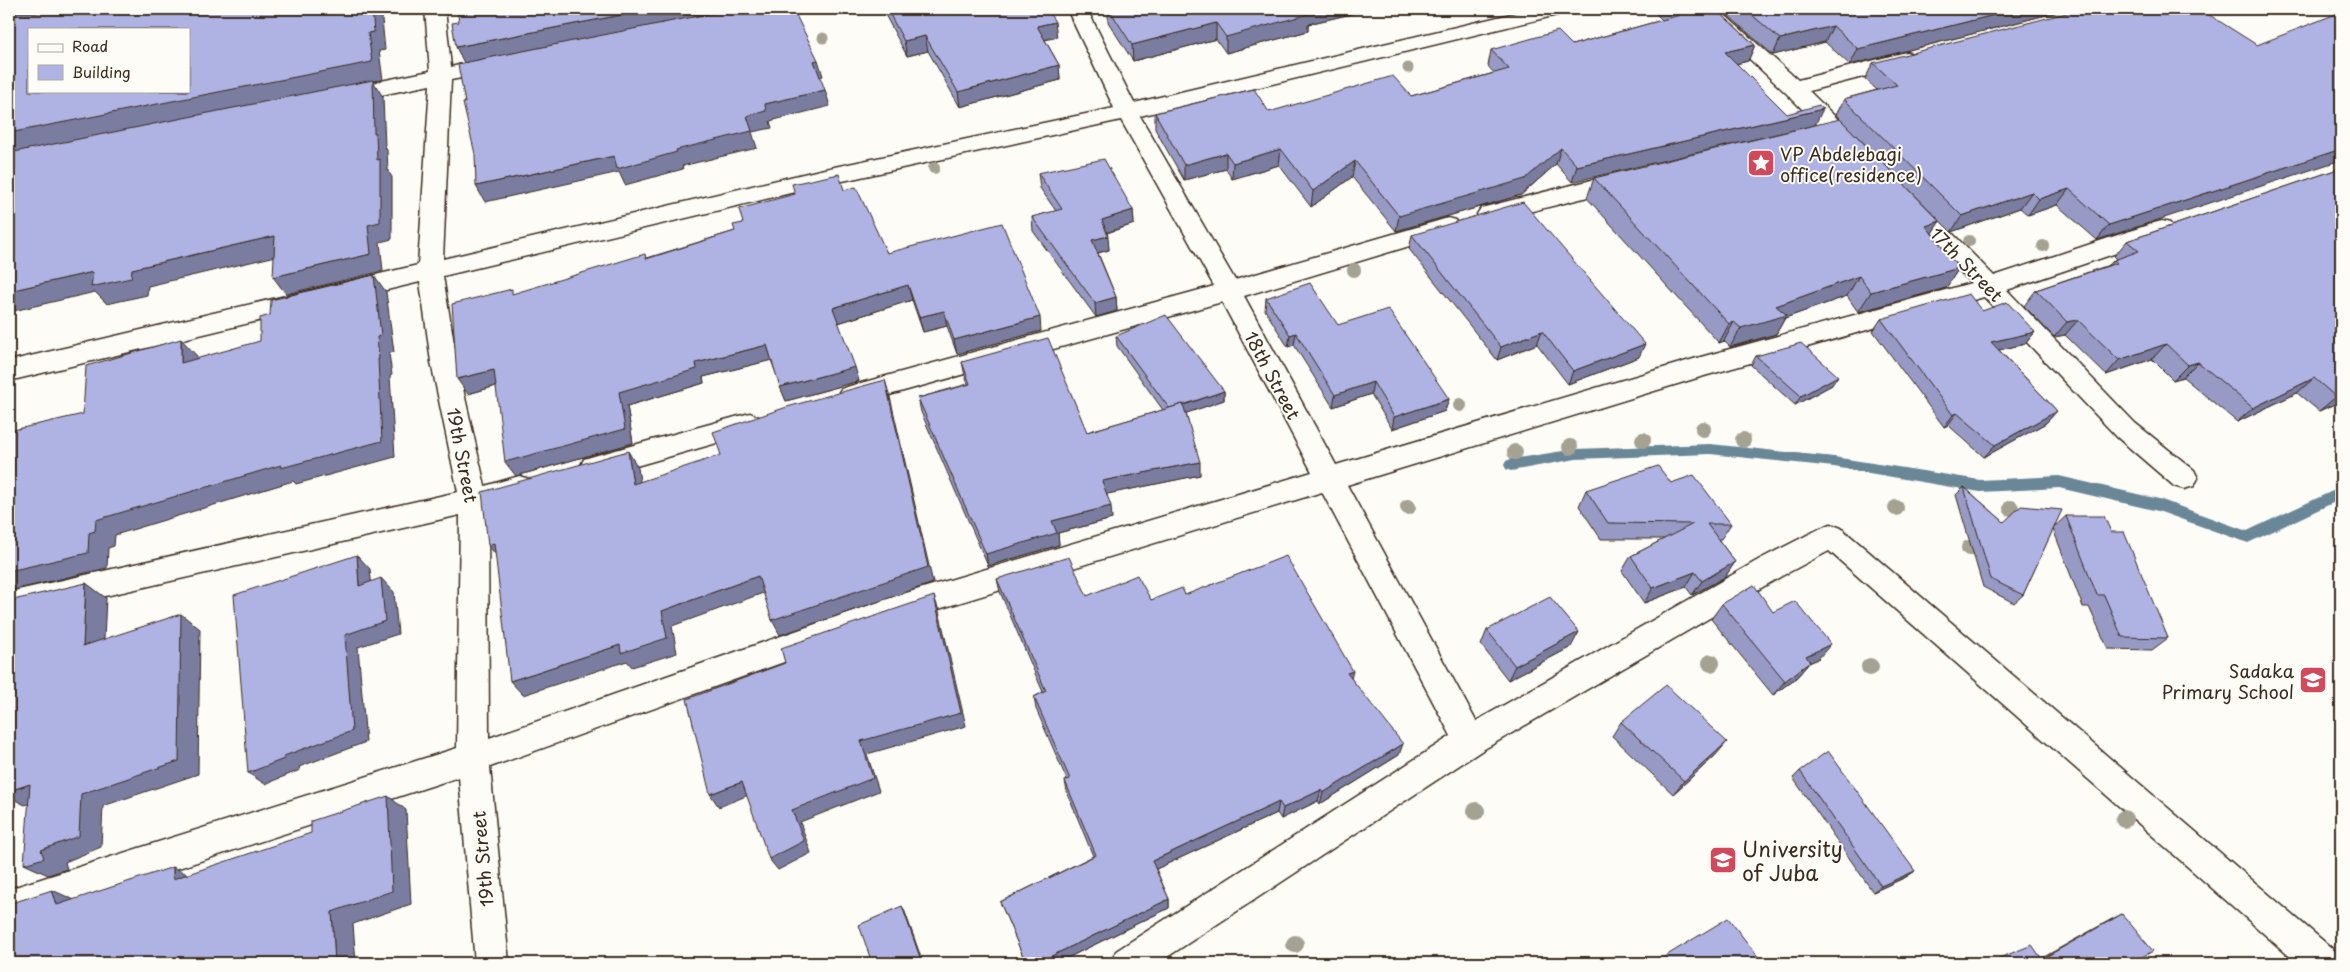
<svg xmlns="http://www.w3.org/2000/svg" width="2350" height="972" viewBox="0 0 2350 972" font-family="'Playpen Sans',sans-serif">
<rect width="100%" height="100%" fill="#fdfcf7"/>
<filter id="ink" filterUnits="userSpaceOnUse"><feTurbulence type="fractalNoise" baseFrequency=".02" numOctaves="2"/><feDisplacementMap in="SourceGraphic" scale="10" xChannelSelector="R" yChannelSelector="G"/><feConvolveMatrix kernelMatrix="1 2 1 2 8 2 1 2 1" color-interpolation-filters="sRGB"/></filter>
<g filter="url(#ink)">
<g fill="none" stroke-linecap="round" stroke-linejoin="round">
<!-- stream -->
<path fill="#6a8798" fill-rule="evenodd" d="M1710 444 1834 457 1980 480 2059 476 2159 499 2247 531 2341 487V499L2248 543 2158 511 2059 488 1980 492 1834 467 1710 454 1576 459 1511 471 1506 469 1504 465 1506 461 1511 459 1576 449Z"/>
<!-- minor casing -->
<g stroke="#3b2a1e" stroke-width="3">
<g id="minor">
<path d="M425 9H445L451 67 459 65 467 67 470 72 467 77 451 80 443 259 820 170 1114 108 1067 9H1087L1134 103 1532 9H1567L1564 13 1557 15 1140 116 1235 280 1448 218 1456 220 1460 226 1456 232 1244 296 1336 465 1697 358 1971 283 1900 208 1896 202 1900 196 1908 194 1916 196 1994 276 2154 223 2162 221 2170 223 2174 229 2170 235 2007 290 2135 423 2194 470 2198 478 2194 486 2184 489 2174 486 2117 437 1984 297 1697 378 1347 485 1476 721 1760 559 1821 528 1831 524 1841 528 2335 951 2340 963H2297L1829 551 1780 577 1481 751 1158 963H1111L1116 951 1451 736 1322 492 896 622 490 767 509 963H475L459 777 9 923V889L457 748 460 515 9 618V592L458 492 431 362 420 282 9 381V361L418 265 430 85 342 103 334 101 331 96 334 91 342 89 430 71ZM1121 120 1214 286 850 386 841 389 837 396 841 403 850 406 1222 302 1312 472 896 596 489 738 488 507 529 495 533 487 529 479 519 476 485 486 457 362 443 276 820 186Z"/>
<path d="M1696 9H1718L1798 80 1906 52 1913 54 1917 59 1913 64 1809 91 1863 144 1866 149 1863 154 1855 157 1847 154 1786 93Z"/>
<path d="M1627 171 1635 173 1638 179 1635 185 1489 222 1481 220 1477 214 1481 208 1489 206Z"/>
<path d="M750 413 759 417 763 424 759 431 594 478 584 475 580 467 584 459 594 456Z"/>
</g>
</g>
<!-- minor -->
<use href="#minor" fill="#fdfcf7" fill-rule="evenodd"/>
</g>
<!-- trees -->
<g fill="#a5a291">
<circle cx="823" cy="38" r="5.5"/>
<circle cx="1408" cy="68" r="5.5"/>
<circle cx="934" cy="168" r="6"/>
<circle cx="1969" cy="241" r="6"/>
<circle cx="2043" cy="246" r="6"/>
<circle cx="1354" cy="270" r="7"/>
<circle cx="1460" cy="405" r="7"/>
<circle cx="1703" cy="429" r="8"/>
<circle cx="1643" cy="440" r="8"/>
<circle cx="1743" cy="440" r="8"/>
<circle cx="1570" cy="447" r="8"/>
<circle cx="1515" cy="452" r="8"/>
<circle cx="1408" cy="507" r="8"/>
<circle cx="1896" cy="508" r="8"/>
<circle cx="2011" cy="508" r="8"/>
<circle cx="1969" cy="548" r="8"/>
<circle cx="1711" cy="663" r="9"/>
<circle cx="1870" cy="667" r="9"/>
<circle cx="1476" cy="811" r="9"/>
<circle cx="2124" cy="819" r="9"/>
<circle cx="1295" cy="944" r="9"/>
</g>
<!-- wall -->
<g fill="#969ac4" stroke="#3b2a1e">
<path d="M882 9H1047L1057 37 1045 40 1059 65 1060 80 960 107 928 51 907 56Z"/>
<path d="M1108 9H1373L1308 24V31L1226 53 1216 39 1133 61 1108 22Z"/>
<path d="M1654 9H1716L1755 45 1748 61 1736 64 1572 182 1556 164 1521 195 1396 231 1352 177 1311 207 1279 165 1232 179 1226 169 1184 180 1155 129V113L1269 112 1411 96 1494 73 1488 66 1491 50 1572 45 1662 20 1653 11Z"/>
<path d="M1721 9H2076L2058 12 1850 65 1825 42 1773 55Z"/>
<path d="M2257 45 2097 240 2057 205 2028 215 2020 208 1951 232 1836 115 1844 99 1877 90 1865 79 1873 63Z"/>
<path d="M2341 168V401L2319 411 2297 393 2237 422 2183 377 2173 380 2152 359 2106 375 2065 335 2054 337 2024 306 2036 290 2109 265 2114 260 2117 259 2114 256 2127 241Z"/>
<path d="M1038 173 1133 210 1134 224 1107 233 1109 250 1098 253 1116 297 1117 311 1096 317 1033 231 1032 217 1056 211 1040 188Z"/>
<path d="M1594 178 1940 221 1932 233 1959 268 1946 288 1858 312 1847 296 1785 318 1776 334 1730 347 1724 341 1719 343 1587 198Z"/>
<path d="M844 190 887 253 1041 331 957 354 947 326 923 332 912 300 838 323 859 381 786 401 771 360 703 377 704 383 627 406 633 443 516 476 496 386 468 394 647 258 735 231Z"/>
<path d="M1412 235 1639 357 1568 384 1537 344 1497 360 1409 249Z"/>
<path d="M1266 298 1338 325 1449 399 1445 411 1392 429 1371 394 1333 407 1294 345 1288 347 1265 310Z"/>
<path d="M1982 311 2035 332 2025 344 1999 350 2057 411 2046 423 1984 457 1948 425 1944 427 1873 331 1881 319Z"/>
<path d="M1116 336 1224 391V400L1186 413 1200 475 1106 494 1112 519 1058 533 1059 545 988 566 921 412 918 398 968 384 965 376 962 362 1087 432 1163 410 1117 346Z"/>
<path d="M1756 356 1832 385 1795 405 1751 365Z"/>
<path d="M1671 483 1731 524 1721 539H1718L1735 562 1725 577 1692 595 1686 587 1644 603 1622 571 1631 556 1664 539H1601L1579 506 1586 490Z"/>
<path d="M1964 487 2004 522 2053 528 2066 516 2111 532 2168 638 2152 650 2108 649 2089 607H2083L2053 529 2023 595 2014 603 1983 587 1956 495Z"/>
<path d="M997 579 1087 596 1151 600 1185 595 1351 678 1399 755 1320 804 1318 801 1281 819 1277 813 1156 869 1169 899V908L1057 963H1026L1000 902 1093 856 1067 792 1065 781 1067 780 1036 709 1034 697 1043 692 1000 592Z"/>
<path d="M1722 604 1773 612 1818 659 1809 663 1797 677 1773 695 1711 619Z"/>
<path d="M1487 630 1571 647 1508 680 1481 645Z"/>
<path d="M1621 722 1716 755 1673 794 1612 736Z"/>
<path d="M1800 771 1915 871 1906 877 1873 892 1793 778Z"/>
<path d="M2122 914 2131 963 2042 958 2110 920Z"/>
</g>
<!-- shaded-wall -->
<g fill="#7a7da0" stroke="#3b2a1e">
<path d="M9 9H81L9 23Z"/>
<path d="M372 9H381L385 50 379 51 383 80 373 81 383 97 385 147 387 150 388 171 392 177V239L380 242 383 271 286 294 273 277 371 254 9 154V133L368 33Z"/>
<path d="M652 9H741L464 63 456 47Z"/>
<path d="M1305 9H1373L1308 24V31L1226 53V37Z"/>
<path d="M2018 9H2076L2058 12 1850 65 1858 49Z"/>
<path d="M1055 22 1057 37 1039 41 1037 26Z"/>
<path d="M1216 23V39L1133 61 1132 45Z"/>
<path d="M1833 26 1825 42 1773 55 1780 39Z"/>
<path d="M925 36 928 51 907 56 904 41Z"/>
<path d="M1755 45 1748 61 1718 68 1725 52Z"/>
<path d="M818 60 823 76 819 78 814 61Z"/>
<path d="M1059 65 1060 80 960 107 958 92Z"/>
<path d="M825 90 830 106 770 121 772 128 752 132 757 148 682 166 683 169 625 185 619 172 485 202 476 186 614 156 676 150 747 116 765 104Z"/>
<path d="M1823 109 1815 125 1572 182 1577 166Z"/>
<path d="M1561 148 1556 164 1521 195 1396 231 1399 216Z"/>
<path d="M1281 149 1279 165 1232 179 1233 163Z"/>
<path d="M2341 149V160L2097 240 2109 225Z"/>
<path d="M1226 153V169L1184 180V165Z"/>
<path d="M1355 161 1352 177 1311 207 1313 191Z"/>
<path d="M2069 189 2057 205 2028 215 2039 199Z"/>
<path d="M2032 192 2020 208 1951 232 1962 216Z"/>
<path d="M1133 210 1134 224 1102 234V220Z"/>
<path d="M1940 221 1927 240 1926 226Z"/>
<path d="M275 236 289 253 148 286 147 295 107 304 95 292 9 312V291L93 272 132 269Z"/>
<path d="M1108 236 1109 250 1093 254 1092 240Z"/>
<path d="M1959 268 1946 288 1858 312 1871 292Z"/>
<path d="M374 275 386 292 394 352 389 353 392 375 390 376 395 457 296 484 293 481 115 535 114 546 108 548 107 568 9 591V571L89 533 96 520 377 337Z"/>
<path d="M1859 276 1847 296 1785 318 1776 334 1730 347 1741 328 1776 306Z"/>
<path d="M908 285 912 300 838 323 833 308Z"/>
<path d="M1116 297 1117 311 1096 317 1095 303Z"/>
<path d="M944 311 947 326 923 332 919 317Z"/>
<path d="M1040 317 1041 331 957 354 954 340Z"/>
<path d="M2078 320 2065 335 2054 337 2067 322Z"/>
<path d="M1734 322 1724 341 1719 343 1729 324Z"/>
<path d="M1542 331 1537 344 1497 360 1501 347Z"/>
<path d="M2035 332 2025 344 1981 354 1991 342Z"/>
<path d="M1296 333 1294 345 1288 347 1290 335Z"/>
<path d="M181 339 197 356V380L181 363Z"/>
<path d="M1645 344 1639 357 1568 384 1573 371Z"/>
<path d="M2166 344 2152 359 2106 375 2119 360Z"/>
<path d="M767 345 772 360 703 377 704 383 627 406 633 443 516 476 505 462 619 392 696 363Z"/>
<path d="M2198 362 2183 377 2173 380 2188 365Z"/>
<path d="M855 367 859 381 786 401 780 387Z"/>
<path d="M494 370 503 384 468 394 457 379Z"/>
<path d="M1838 376 1832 385 1795 405 1801 396Z"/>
<path d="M2314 378 2297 393 2237 422 2253 408Z"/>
<path d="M885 380 890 397 933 583 780 635 772 620Z"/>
<path d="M1373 382 1371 394 1333 407 1335 395Z"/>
<path d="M1224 391V400L1170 419V410Z"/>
<path d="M2341 394V401L2319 411 2336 397Z"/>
<path d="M1449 399 1445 411 1392 429 1394 417Z"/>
<path d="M2057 411 2046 423 1984 457 1995 445Z"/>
<path d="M1957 413 1948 425 1944 427 1953 415Z"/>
<path d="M628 451 638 468 643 500 633 484Z"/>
<path d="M1200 462V475L1103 495 1102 481Z"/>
<path d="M1111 506 1112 519 1058 533 1059 545 988 566 986 554 1052 521Z"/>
<path d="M494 543 501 561 488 545Z"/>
<path d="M357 555 370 569 373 599 359 586Z"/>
<path d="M1735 562 1725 577 1692 595 1702 581Z"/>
<path d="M1695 572 1686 587 1644 603 1653 588Z"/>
<path d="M758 576 766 592 672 626 677 653 632 667 627 661 523 695 510 681 620 645 662 611Z"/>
<path d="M381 578 394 592 398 634 358 647 366 742 299 767 300 770 265 784 248 773 345 635Z"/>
<path d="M86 583 106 598 103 660 83 646Z"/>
<path d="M934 596 939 611 966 726 867 754 879 791 800 822 811 853 778 870 769 859 792 810 861 741Z"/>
<path d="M181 614 200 629 198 774 103 806 101 847 65 862 67 869 48 875 24 864 41 850 81 794Z"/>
<path d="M1579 632 1571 647 1508 680 1515 666Z"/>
<path d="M1831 644 1818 659 1809 663 1797 677 1773 695 1806 656Z"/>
<path d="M1353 671 1350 683 1347 673Z"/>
<path d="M1727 742 1716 755 1673 794 1684 781Z"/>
<path d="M1403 744 1399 755 1320 804 1323 793Z"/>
<path d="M742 782 751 794 719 807 710 794Z"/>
<path d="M30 784 53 796 25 805 9 797V791Z"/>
<path d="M1321 790 1318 801 1281 819 1283 808Z"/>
<path d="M388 796 406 810 411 904 353 924 356 963H335L332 912Z"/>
<path d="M1279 802 1277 813 1152 871V861Z"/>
<path d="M173 867 197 879H173Z"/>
<path d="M1915 871 1906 877 1873 892 1881 886Z"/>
<path d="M52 890 79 902 57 905Z"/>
<path d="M1169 899V908L1057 963H1037Z"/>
<path d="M902 906 905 912 923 963H922Z"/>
<path d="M578 958 585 963H579Z"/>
</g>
<!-- building -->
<g fill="#afb3e4" stroke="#3b2a1e" fill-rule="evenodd">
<path d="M59 9H372L374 32 368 33 372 62 9 133V18L14 17 16 13H36ZM29 29H189V91H29Z"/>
<path d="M457 9H652L456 47 452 23 459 22Z"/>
<path d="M733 9H793L818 60 814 61 825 90 765 104 766 111 747 116 752 131 676 150 677 152 617 169 614 156 476 186 475 154 463 103H465L458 64Z"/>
<path d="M887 9H1047L1055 22 1037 26 1059 65 958 92 925 36 904 41Z"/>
<path d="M1109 9H1308H1305L1309 14 1226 37 1216 23 1132 45Z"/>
<path d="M1673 9H1716L1755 45 1725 52 1787 114 1819 105 1823 109 1577 166 1561 148 1525 179 1399 216 1355 161 1313 191 1281 149 1233 163 1226 153 1184 165 1155 113 1254 89 1269 112 1393 76 1411 96 1509 69 1491 50 1558 31 1572 45 1680 15Z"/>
<path d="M1745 9H2018L1858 49 1833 26 1780 39Z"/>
<path d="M2085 9H2200L2257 45 2341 12V149L2109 225 2069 189 2039 199 2032 192 1962 216 1844 99 1897 85 1873 63 2070 12Z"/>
<path d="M373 80 374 133H376L377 160 380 159V222L368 225 371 254 273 277 275 236 132 269 131 278 91 287 93 272 9 291V153Z"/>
<path d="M1840 119 1940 221 1926 226 1959 268 1871 292 1859 276 1776 306 1787 315 1741 328 1734 322 1729 324 1594 178Z"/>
<path d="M1104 159 1133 210 1102 220 1108 236 1092 240 1116 297 1095 303 1032 217 1062 209 1038 173Z"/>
<path d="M2341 168V394L2336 397 2314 378 2253 408 2198 362 2188 365 2166 344 2119 360 2078 320 2067 322 2036 290 2117 263 2114 260 2139 251 2127 241Z"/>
<path d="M839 174 844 190 856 187 887 253 1002 223 1040 317 954 340 944 311 919 317 908 285 833 308 855 367 780 387 767 345 696 363 697 369 619 392 625 429 505 462 494 370 457 379 452 304 512 289V294L645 254 646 259 735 231 733 225 743 223 739 209 795 194 792 184Z"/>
<path d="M1523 202 1645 344 1573 371 1542 331 1501 347 1412 235Z"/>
<path d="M374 275 381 335 377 337 379 359H378L382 441 281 468V465L96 520 95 531 89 533 88 553 9 571V431L83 414 86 366 181 339V363L260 341V318L270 315 271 300Z"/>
<path d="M1310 283 1338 325 1388 309 1449 399 1394 417 1373 382 1335 395 1296 333 1290 335 1266 298Z"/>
<path d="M1969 294 1982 311 2007 302 2035 332 1991 342 2057 411 1995 445 1957 413 1953 415 1881 319Z"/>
<path d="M1166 315 1224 391 1183 405V404L1169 408 1116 336Z"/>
<path d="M1048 338 1087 432 1183 404 1200 462 1102 481 1111 506 1052 521 1057 533 986 554 918 398 970 384 962 362Z"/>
<path d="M1801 343 1838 376 1801 396 1756 356Z"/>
<path d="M885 380 928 567 772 620 758 576 662 611 667 638 621 653 620 645 510 681 494 543 488 545 482 492 628 451 633 484 721 455 713 432 787 407Z"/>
<path d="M1658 466 1671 483 1694 475 1731 524H1707L1735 562 1702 581 1695 572 1653 588 1631 556 1693 524 1608 523 1586 490Z"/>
<path d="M1964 487 2004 522 2021 506 2062 510 2023 595 1991 579Z"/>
<path d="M2066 516H2104L2111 532H2124L2168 638 2122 637 2104 595H2097Z"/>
<path d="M357 555 359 586 381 578 385 621 345 635 352 731 284 756V759L248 773 234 595Z"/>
<path d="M1286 556 1353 671 1347 673 1403 744 1323 793 1321 790 1283 808 1279 802 1152 861 1169 899 1037 963H1026L1000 902 1096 855 1065 781 1070 779 1034 697 1046 691 997 579 1069 557 1087 596 1137 575 1151 600 1182 588 1185 595Z"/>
<path d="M86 583 83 646 181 614 179 761 81 794 79 836 41 850 44 858 24 864 30 784 9 791V601Z"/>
<path d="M1754 585 1773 612 1795 601 1831 644 1806 656 1810 662 1785 681 1722 604Z"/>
<path d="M934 596 961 713 861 741 873 778 792 810 804 841 769 859 742 782 710 794 687 699 785 663 781 648Z"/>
<path d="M1550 597 1579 632 1515 666 1487 630Z"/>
<path d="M1666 685 1727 742 1684 781 1621 722Z"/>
<path d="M1828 751 1915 871 1881 886 1800 771Z"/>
<path d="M388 796 392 891 332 912 335 963H9V904L52 890 57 905 173 867V879L311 833V821Z"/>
<path d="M902 906 922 963H872L859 925Z"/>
<path d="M2122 914 2153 951 2131 963H1987L2032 945 2042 959Z"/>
<path d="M1728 918 1763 963H1654Z"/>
<path d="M578 958 579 963H567Z"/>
</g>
</g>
<!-- icons -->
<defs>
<g id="sight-square" transform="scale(1.4375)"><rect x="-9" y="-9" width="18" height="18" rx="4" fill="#d1495b" stroke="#fdfcf7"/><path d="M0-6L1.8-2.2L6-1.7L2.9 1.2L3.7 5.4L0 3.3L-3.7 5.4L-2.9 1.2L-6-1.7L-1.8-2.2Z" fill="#fff"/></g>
<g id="school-square" transform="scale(1.4375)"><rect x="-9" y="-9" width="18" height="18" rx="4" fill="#d1495b" stroke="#fdfcf7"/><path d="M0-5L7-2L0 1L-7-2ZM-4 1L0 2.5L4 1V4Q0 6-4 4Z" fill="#fff"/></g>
<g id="university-square" transform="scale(1.4375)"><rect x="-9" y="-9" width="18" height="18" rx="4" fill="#d1495b" stroke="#fdfcf7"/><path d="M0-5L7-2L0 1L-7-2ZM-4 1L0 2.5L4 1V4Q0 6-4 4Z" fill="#fff"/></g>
</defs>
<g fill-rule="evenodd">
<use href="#sight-square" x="1761" y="163"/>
<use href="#school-square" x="2313" y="680"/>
<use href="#university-square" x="1723" y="860"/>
</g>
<g text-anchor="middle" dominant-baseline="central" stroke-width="4" stroke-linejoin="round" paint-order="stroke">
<!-- poi labels -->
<g font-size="18" fill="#3b2a1e" stroke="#fdfcf7" text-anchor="start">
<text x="1780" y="153">VP Abdelebagi<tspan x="1780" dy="21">office(residence)</tspan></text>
<text x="2294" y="670" text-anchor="end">Sadaka<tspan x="2294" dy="21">Primary School</tspan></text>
</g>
<!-- street labels -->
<g font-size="18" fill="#3b2a1e" stroke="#fdfcf7">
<text transform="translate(1967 264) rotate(46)">17th Street</text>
<text transform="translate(1273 375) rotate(62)">18th Street</text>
<text transform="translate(463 455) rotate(79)">19th Street</text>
<text transform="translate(482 859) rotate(-95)">19th Street</text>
</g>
<!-- near-poi labels -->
<g font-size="21" fill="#3b2a1e" stroke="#fdfcf7" text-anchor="start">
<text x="1742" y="848">University<tspan x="1742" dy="24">of Juba</tspan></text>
</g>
</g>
<!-- margin -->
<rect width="2350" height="972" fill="none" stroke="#fdfcf7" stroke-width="30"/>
<rect x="15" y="15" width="2320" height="942" fill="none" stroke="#3b2a1e" stroke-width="2" filter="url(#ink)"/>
<!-- legend -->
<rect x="28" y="28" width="162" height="65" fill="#fdfcf7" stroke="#afa8a0"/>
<rect x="38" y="44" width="25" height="8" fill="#fdfcf7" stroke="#afa8a0"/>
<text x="72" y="52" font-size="15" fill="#3b2a1e">Road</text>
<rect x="38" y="65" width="25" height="15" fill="#afb3e4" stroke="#afa8a0"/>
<text x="72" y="78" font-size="15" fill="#3b2a1e">Building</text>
</svg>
